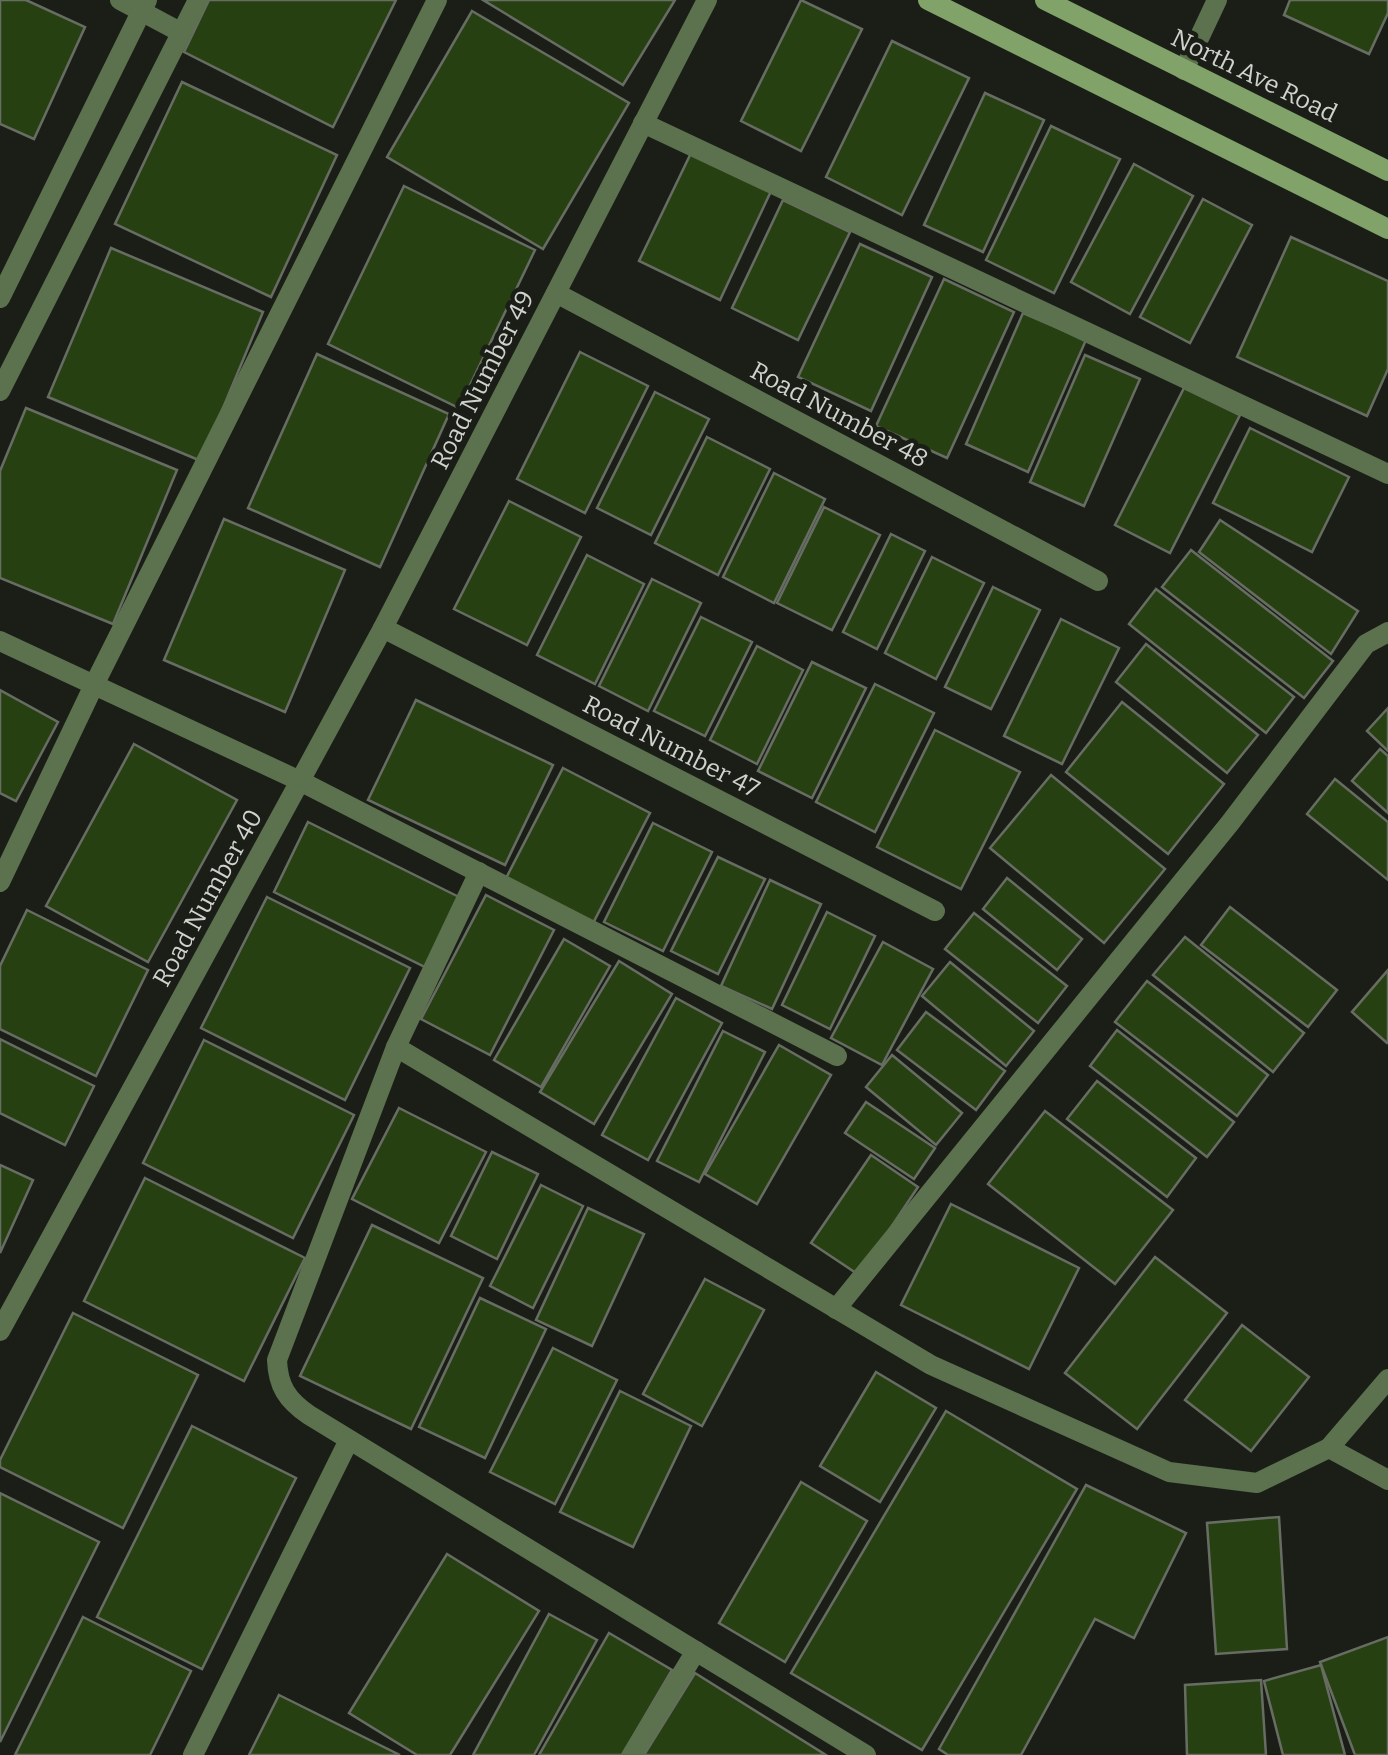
<svg xmlns="http://www.w3.org/2000/svg" width="1388" height="1755" viewBox="0 0 1388 1755" font-family="Bitter,serif">
<rect width="100%" height="100%" fill="#1a1e17"/>
<!-- building -->
<g fill="#274011" stroke="#686d64" stroke-width="2.5">
<path d="M0 0H26L85 27 34 139 0 124Z"/>
<path d="M209 0H396L333 127 184 52Z"/>
<path d="M483 0H675L623 85Z"/>
<path d="M801 0 862 29 801 151 741 121Z"/>
<path d="M1290 0H1388V13L1369 54 1284 15Z"/>
<path d="M472 11 629 103 543 249 387 157Z"/>
<path d="M892 41 969 78 902 215 826 177Z"/>
<path d="M182 82 337 155 271 297 115 224Z"/>
<path d="M985 93 1044 120 983 252 924 225Z"/>
<path d="M1051 126 1120 159 1054 293 986 260Z"/>
<path d="M692 151 772 189 720 300 639 261Z"/>
<path d="M1134 164 1193 196 1130 314 1071 282Z"/>
<path d="M404 186 535 250 459 408 328 344Z"/>
<path d="M1203 199 1252 225 1190 343 1140 317Z"/>
<path d="M783 200 850 232 798 340 732 308Z"/>
<path d="M1291 237 1388 281V369L1367 416 1237 357Z"/>
<path d="M860 244 932 277 871 411 798 377Z"/>
<path d="M111 248 263 312 201 461 48 397Z"/>
<path d="M944 279 1014 312 947 458 876 426Z"/>
<path d="M1023 313 1086 340 1028 472 966 444Z"/>
<path d="M580 352 648 386 585 513 517 479Z"/>
<path d="M317 354 449 414 380 567 248 508Z"/>
<path d="M1085 355 1140 379 1084 506 1030 482Z"/>
<path d="M1184 388 1240 415 1170 553 1115 525Z"/>
<path d="M655 392 709 419 651 535 597 508Z"/>
<path d="M26 408 177 470 113 624 0 578V471Z"/>
<path d="M1250 428 1349 477 1312 552 1213 503Z"/>
<path d="M707 437 770 469 718 575 655 543Z"/>
<path d="M774 473 825 499 774 603 723 577Z"/>
<path d="M509 501 581 537 527 645 454 609Z"/>
<path d="M824 507 880 535 832 630 777 603Z"/>
<path d="M224 519 345 570 285 712 164 660Z"/>
<path d="M1220 520 1358 611 1331 654 1199 552Z"/>
<path d="M891 534 925 551 877 649 843 632Z"/>
<path d="M1191 550 1333 661 1304 698 1162 587Z"/>
<path d="M587 555 644 584 595 684 537 655Z"/>
<path d="M932 557 984 583 936 679 885 653Z"/>
<path d="M652 579 701 603 648 711 599 686Z"/>
<path d="M993 587 1040 610 991 709 945 687Z"/>
<path d="M1156 589 1294 697 1266 733 1129 624Z"/>
<path d="M701 617 752 642 705 736 654 711Z"/>
<path d="M1061 619 1119 648 1062 764 1004 736Z"/>
<path d="M1146 644 1258 735 1227 773 1116 682Z"/>
<path d="M757 646 803 670 757 764 710 740Z"/>
<path d="M812 662 866 688 812 798 758 771Z"/>
<path d="M875 684 934 713 875 832 816 802Z"/>
<path d="M0 690 58 722 16 801 0 793Z"/>
<path d="M416 700 553 765 505 865 368 800Z"/>
<path d="M1122 702 1224 784 1168 854 1066 772Z"/>
<path d="M1388 708V751L1367 731Z"/>
<path d="M935 730 1020 772 961 889 877 847Z"/>
<path d="M134 744 237 800 148 962 46 906Z"/>
<path d="M1380 749 1388 756V813L1352 781Z"/>
<path d="M563 768 650 813 590 929 503 884Z"/>
<path d="M1051 775 1165 869 1104 943 990 848Z"/>
<path d="M1335 779 1388 822V880L1307 814Z"/>
<path d="M308 822 465 900 431 970 274 892Z"/>
<path d="M653 823 712 852 663 951 604 922Z"/>
<path d="M718 857 765 879 718 974 671 951Z"/>
<path d="M1007 878 1082 939 1057 970 983 909Z"/>
<path d="M770 880 821 904 772 1009 721 986Z"/>
<path d="M486 895 554 930 490 1055 421 1019Z"/>
<path d="M267 897 410 968 345 1100 201 1028Z"/>
<path d="M1230 907 1337 990 1308 1027 1201 945Z"/>
<path d="M27 910 148 970 96 1076 0 1029V966Z"/>
<path d="M827 912 875 936 830 1029 782 1005Z"/>
<path d="M974 913 1067 986 1038 1023 945 949Z"/>
<path d="M1185 937 1304 1033 1273 1072 1153 975Z"/>
<path d="M564 939 610 966 541 1087 494 1060Z"/>
<path d="M883 942 933 969 882 1065 831 1038Z"/>
<path d="M619 961 672 994 594 1124 540 1092Z"/>
<path d="M950 962 1034 1031 1006 1066 922 996Z"/>
<path d="M1388 970V1042L1387 1043 1352 1012Z"/>
<path d="M1147 981 1268 1075 1237 1116 1115 1022Z"/>
<path d="M676 998 722 1023 648 1160 602 1135Z"/>
<path d="M926 1012 1005 1071 976 1110 897 1050Z"/>
<path d="M1117 1030 1234 1122 1207 1157 1090 1066Z"/>
<path d="M723 1031 765 1052 699 1182 657 1161Z"/>
<path d="M0 1039 94 1086 65 1145 0 1113Z"/>
<path d="M204 1040 354 1115 293 1238 143 1163Z"/>
<path d="M779 1045 831 1075 757 1204 705 1174Z"/>
<path d="M892 1055 962 1113 936 1145 866 1087Z"/>
<path d="M1097 1081 1196 1158 1167 1197 1067 1119Z"/>
<path d="M866 1102 935 1148 914 1179 845 1133Z"/>
<path d="M399 1108 486 1152 439 1243 352 1199Z"/>
<path d="M1045 1111 1173 1210 1115 1284 988 1184Z"/>
<path d="M492 1152 538 1174 497 1259 451 1236Z"/>
<path d="M871 1155 918 1187 859 1275 811 1243Z"/>
<path d="M0 1165 33 1180 0 1253Z"/>
<path d="M145 1178 305 1258 244 1381 84 1301Z"/>
<path d="M541 1185 583 1206 533 1308 490 1286Z"/>
<path d="M951 1204 1079 1268 1029 1369 901 1305Z"/>
<path d="M588 1208 644 1234 592 1346 536 1320Z"/>
<path d="M372 1225 483 1278 411 1429 300 1376Z"/>
<path d="M1155 1257 1227 1313 1137 1429 1065 1373Z"/>
<path d="M705 1279 764 1310 702 1426 643 1394Z"/>
<path d="M480 1298 546 1329 485 1458 419 1427Z"/>
<path d="M73 1313 198 1375 123 1528 0 1467V1460Z"/>
<path d="M1242 1325 1309 1377 1251 1451 1185 1400Z"/>
<path d="M553 1348 617 1380 555 1504 490 1472Z"/>
<path d="M876 1372 936 1408 880 1502 820 1466Z"/>
<path d="M620 1391 691 1426 633 1547 560 1512Z"/>
<path d="M946 1411 1077 1489 922 1750 791 1673Z"/>
<path d="M192 1426 296 1478 202 1669 97 1617Z"/>
<path d="M801 1482 867 1521 785 1662 719 1623Z"/>
<path d="M1086 1485 1186 1533 1134 1638 1095 1619 1021 1755H948L939 1749Z"/>
<path d="M0 1493 99 1542 0 1742Z"/>
<path d="M1279 1517 1287 1649 1216 1654 1207 1523Z"/>
<path d="M447 1554 539 1611 450 1755H417L349 1713Z"/>
<path d="M549 1614 597 1640 534 1755H473Z"/>
<path d="M83 1617 191 1671 150 1755H15Z"/>
<path d="M609 1633 672 1670 622 1755H539Z"/>
<path d="M1388 1637V1755H1355L1320 1662Z"/>
<path d="M1321 1665 1345 1755H1283L1264 1681Z"/>
<path d="M695 1673 826 1755H644Z"/>
<path d="M1261 1680 1266 1755H1187L1185 1685Z"/>
<path d="M279 1695 400 1755H249Z"/>
</g>
<g fill="none" stroke-linecap="round" stroke-linejoin="round">
<!-- street -->
<g stroke="#5c714e" stroke-width="20">
<path d="M120 0 182 33"/>
<path d="M707 0 383 628 300 781 837 1056"/>
<path d="M1184 70 1217 0"/>
<path d="M643 123 1388 474"/>
<path d="M556 293 1098 581"/>
<path d="M0 298 147 0"/>
<path d="M0 391 198 0"/>
<path d="M383 628 935 911"/>
<path d="M0 641 300 781 0 1331"/>
<path d="M479 872 396 1047 277 1360C278 1386 287 1400 309 1415L866 1755"/>
<path d="M0 882 94 685 437 0"/>
<path d="M396 1047 931 1365 1169 1472 1257 1483 1329 1448 1388 1379"/>
<path d="M836 1309 1230 823 1366 644 1388 632"/>
<path d="M1329 1448 1388 1480"/>
<path d="M193 1755 349 1440"/>
<path d="M632 1755 696 1651"/>
</g>
<!-- secondary -->
<g stroke="#81a269" stroke-width="20">
<path d="M928 0 1388 229"/>
<path d="M1045 0 1388 171"/>
</g>
</g>
<g text-anchor="middle" dominant-baseline="central" stroke-width="9" stroke-linejoin="round" paint-order="stroke">
<!-- street labels -->
<g font-size="25" fill="#cfd2cd" stroke="#1a1e17">
<text transform="translate(1254 76) rotate(26)">North Ave Road</text>
<text transform="translate(483 380) rotate(-63)">Road Number 49</text>
<text transform="translate(839 415) rotate(28)">Road Number 48</text>
<text transform="translate(671 747) rotate(27)">Road Number 47</text>
<text transform="translate(208 898) rotate(-61)">Road Number 40</text>
</g>
</g>
</svg>
